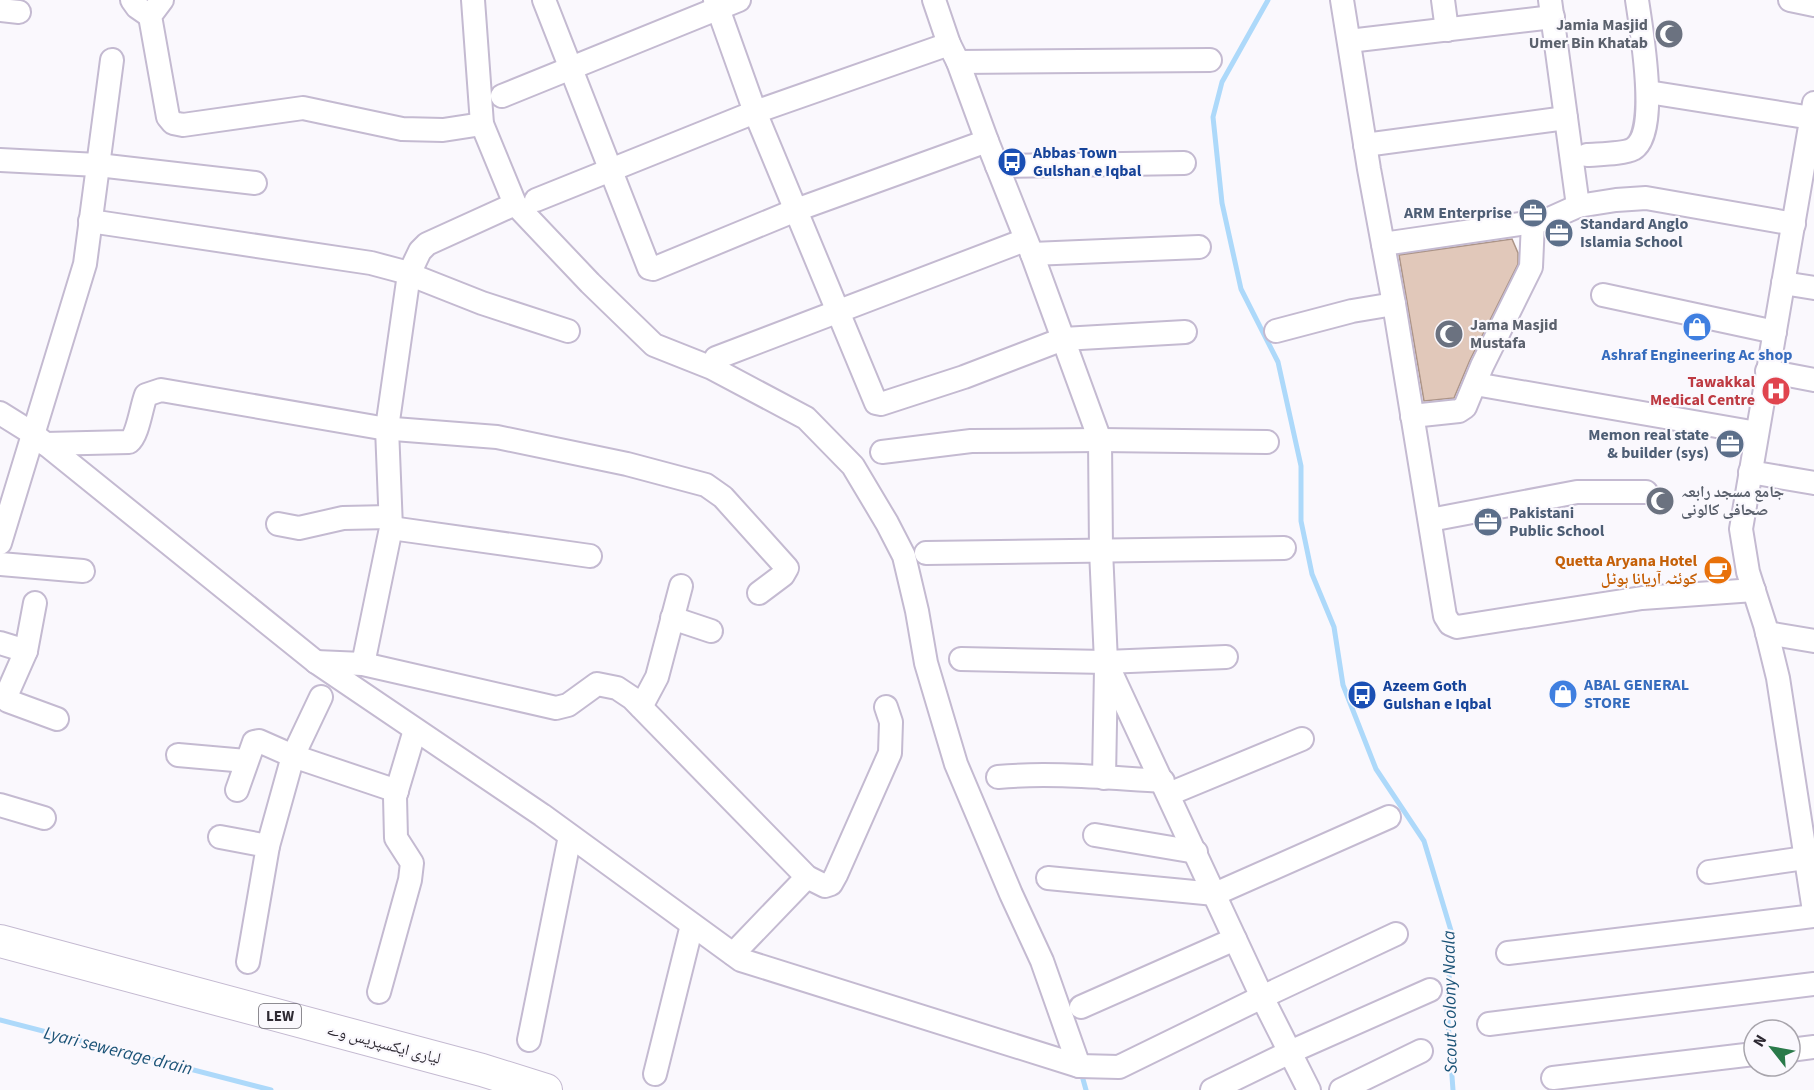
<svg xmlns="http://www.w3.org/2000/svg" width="1814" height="1090" viewBox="0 0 1814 1090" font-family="'Source Sans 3','Noto Naskh Arabic',sans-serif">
<rect width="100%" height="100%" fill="#faf8fd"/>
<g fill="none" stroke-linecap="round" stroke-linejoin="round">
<!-- stream -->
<g stroke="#add9fa" stroke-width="5">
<path d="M1268 0 1222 82 1213 117 1222 203 1241 289 1278 362 1301 466V521L1312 574 1334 627 1343 685 1376 769 1424 841 1452 934 1447 1008 1453 1090"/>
<path d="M0 1020 271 1090"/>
<path d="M1081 1072 1086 1090"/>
</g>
</g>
<!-- building -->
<path fill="#e1c8ba" stroke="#ac9487" stroke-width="1.5" d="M1512 239 1518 253V264L1470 360 1454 398 1424 401 1399 255Z"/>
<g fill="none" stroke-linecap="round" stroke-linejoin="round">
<!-- minor casing -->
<g stroke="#c4bad1" stroke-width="26">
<g id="minor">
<path d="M132 0 137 7 150 16"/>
<path d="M162 0 150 16 168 117 173 123 183 125 303 108 402 129 443 130 482 124"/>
<path d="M473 0 482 124 515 204 590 283 654 345 712 368 806 418 853 466 887 523 904 556 917 611 926 663 956 764 1011 894 1042 961 1079 1066"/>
<path d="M544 0 649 268 653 269 796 210 987 141"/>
<path d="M715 0 755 112 876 403 881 404 964 377 1063 339 1185 332"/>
<path d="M934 0 949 44 958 62 987 141 1032 254 1100 440 1101 550 1106 662 1262 997 1309 1090"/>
<path d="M1342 0 1369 169 1394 304 1445 616 1450 624 1457 627 1642 598 1754 590"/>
<path d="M1443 0 1447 30"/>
<path d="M1550 0 1578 206"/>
<path d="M1790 0 1814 5"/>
<path d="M0 10 19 12"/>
<path d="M1349 41 1553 17"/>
<path d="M958 62 1210 60"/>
<path d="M1648 92 1812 118"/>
<path d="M502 96 739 0"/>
<path d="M1814 103 1741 529 1748 572 1765 625 1778 678 1814 911"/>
<path d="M1365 145 1566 118"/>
<path d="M1587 155C1599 154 1624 154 1633 149 1660 133 1641 28 1637 0"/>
<path d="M0 160 98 165 255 183"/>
<path d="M997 166 1184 163"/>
<path d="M536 200 755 112 949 44"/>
<path d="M90 221 371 263 401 271 482 303 568 331"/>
<path d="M1383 244 1533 222 1549 219 1578 206 1616 200 1646 198 1794 224"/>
<path d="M1032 254 1199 247"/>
<path d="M1783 283 1814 288"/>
<path d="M1603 295 1775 332"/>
<path d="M1276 331 1352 311 1394 304"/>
<path d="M716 358 1025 240"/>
<path d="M1767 371 1814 380"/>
<path d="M1475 384 1757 433"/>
<path d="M0 413 32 433 316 662 542 815 741 960 1079 1066 1119 1067 1262 997 1396 934"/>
<path d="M1412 416 1459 411 1465 407 1482 366 1531 267 1533 222"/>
<path d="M45 444 129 442C138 435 141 408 146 395L161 390 381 428 497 437 627 464 706 485 723 497 787 568 783 575 759 593"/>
<path d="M882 452 971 441 1100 440 1267 442"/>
<path d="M1750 472 1814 483"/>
<path d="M1430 520 1577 492H1646"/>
<path d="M278 524 299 528 343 518 390 517"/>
<path d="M391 528 590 556"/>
<path d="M0 543 85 264 112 60"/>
<path d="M926 553 1284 548"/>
<path d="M0 564 83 571"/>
<path d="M35 603 26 651 7 694 8 701 57 719"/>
<path d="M672 618 711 631"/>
<path d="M1767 633 1814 641"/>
<path d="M0 643 26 651"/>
<path d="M961 659 1106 662 1226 657"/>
<path d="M316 662 363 664 556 708 568 705 597 684 617 688 632 698 807 877 825 886 831 884 836 875 890 753 891 722 886 707"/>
<path d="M363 664 391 528 387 428 409 274 420 251 427 244 515 204"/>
<path d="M641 707 657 677 681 586"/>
<path d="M178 755 246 761"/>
<path d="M998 777C1052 772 1108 778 1163 781"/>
<path d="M1104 778 1106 669"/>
<path d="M237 790 254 742 259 741 293 756 397 791"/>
<path d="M1169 794 1302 739"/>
<path d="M0 805 44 818"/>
<path d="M1095 835 1196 852"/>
<path d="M220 837 268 846"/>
<path d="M1709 872 1805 858"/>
<path d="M1048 878 1215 894 1389 817"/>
<path d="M1508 953 1814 916"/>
<path d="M733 954 807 877"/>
<path d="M248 962 268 846 293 756 321 697"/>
<path d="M379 992 410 880 412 863 396 838 395 797 415 730"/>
<path d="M1081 1007 1235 939"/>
<path d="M1489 1024 1814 984"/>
<path d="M529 1040 570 836"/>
<path d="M1790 1050 1814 1047"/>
<path d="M655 1074 692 925"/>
<path d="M1553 1078 1754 1054"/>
<path d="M1212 1090 1290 1052 1430 990"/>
<path d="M1341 1090 1421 1051"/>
</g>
</g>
<!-- highway casing -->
<g stroke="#c4bad1" stroke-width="34">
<path id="highway" d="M0 941 482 1070 546 1090"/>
</g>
<!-- minor -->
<use href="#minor" stroke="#fff" stroke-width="22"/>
<!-- highway -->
<use href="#highway" stroke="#fff" stroke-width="32"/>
</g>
<!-- icons -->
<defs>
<g id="mosque-disc" transform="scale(1.5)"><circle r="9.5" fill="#6b7280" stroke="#faf8fd"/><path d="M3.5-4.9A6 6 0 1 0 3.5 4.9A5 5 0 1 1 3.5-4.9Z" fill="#fff"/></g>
<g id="bus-disc" transform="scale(1.5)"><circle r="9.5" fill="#1a4fb4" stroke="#faf8fd"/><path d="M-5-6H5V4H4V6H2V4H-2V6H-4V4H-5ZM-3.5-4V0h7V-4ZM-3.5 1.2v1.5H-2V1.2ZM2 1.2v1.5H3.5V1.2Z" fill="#fff"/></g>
<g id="office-disc" transform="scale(1.5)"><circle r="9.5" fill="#5c6f8a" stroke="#faf8fd"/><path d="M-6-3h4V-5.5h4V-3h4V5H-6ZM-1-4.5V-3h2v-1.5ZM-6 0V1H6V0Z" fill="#fff"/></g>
<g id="shop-disc" transform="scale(1.5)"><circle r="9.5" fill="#3f7fe0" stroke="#faf8fd"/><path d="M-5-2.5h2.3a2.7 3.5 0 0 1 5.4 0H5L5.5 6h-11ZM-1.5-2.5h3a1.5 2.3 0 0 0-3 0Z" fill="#fff"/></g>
<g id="hospital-disc" transform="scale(1.5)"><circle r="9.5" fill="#e0444e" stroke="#faf8fd"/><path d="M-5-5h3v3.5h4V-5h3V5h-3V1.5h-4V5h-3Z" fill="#fff"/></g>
<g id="cafe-disc" transform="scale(1.5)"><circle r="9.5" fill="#e8710a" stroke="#faf8fd"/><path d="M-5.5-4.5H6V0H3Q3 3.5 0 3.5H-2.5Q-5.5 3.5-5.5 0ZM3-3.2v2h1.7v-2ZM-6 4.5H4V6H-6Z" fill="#fff"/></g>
</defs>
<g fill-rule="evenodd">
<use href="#mosque-disc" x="1669" y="34"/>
<use href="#bus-disc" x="1012" y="162"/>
<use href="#office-disc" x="1533" y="213"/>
<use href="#office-disc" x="1559" y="233"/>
<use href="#shop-disc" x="1697" y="327"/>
<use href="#mosque-disc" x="1449" y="334"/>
<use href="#hospital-disc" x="1776" y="391"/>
<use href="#office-disc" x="1730" y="444"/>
<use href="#mosque-disc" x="1660" y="501"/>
<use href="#office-disc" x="1488" y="522"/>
<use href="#cafe-disc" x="1718" y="570"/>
<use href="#shop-disc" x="1563" y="694"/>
<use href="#bus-disc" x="1362" y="695"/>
</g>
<g text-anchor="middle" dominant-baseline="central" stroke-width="4.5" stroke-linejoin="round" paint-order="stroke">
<!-- shield labels -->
<rect fill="#faf8fd" stroke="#6a676f" stroke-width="1.5" x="259" y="1004" width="42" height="24" rx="4.5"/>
<g font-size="15" font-weight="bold" fill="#2d2932">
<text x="280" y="1016">LEW</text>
</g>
<!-- worship labels -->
<g font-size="16" font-weight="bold" fill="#5b616d" stroke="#faf8fd" text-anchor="start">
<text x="1648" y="25" text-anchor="end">Jamia Masjid<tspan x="1648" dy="18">Umer Bin Khatab</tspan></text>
<text x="1470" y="325">Jama Masjid<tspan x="1470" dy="18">Mustafa</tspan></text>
<text x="1681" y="492">جامع مسجد رابعہ<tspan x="1681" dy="18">صحافی کالونی</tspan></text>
</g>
<!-- transit labels -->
<g font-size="16" font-weight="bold" fill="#164399" stroke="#faf8fd" text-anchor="start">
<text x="1033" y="153">Abbas Town<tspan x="1033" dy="18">Gulshan e Iqbal</tspan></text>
<text x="1383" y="686">Azeem Goth<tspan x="1383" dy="18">Gulshan e Iqbal</tspan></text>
</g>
<!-- service labels -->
<g font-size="16" font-weight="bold" fill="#4e5e75" stroke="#faf8fd" text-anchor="end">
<text x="1512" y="213">ARM Enterprise</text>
<text x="1580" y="224" text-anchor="start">Standard Anglo<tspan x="1580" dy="18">Islamia School</tspan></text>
<text x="1709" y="435">Memon real state<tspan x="1709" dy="18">&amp; builder (sys)</tspan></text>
<text x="1509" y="513" text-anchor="start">Pakistani<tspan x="1509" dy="18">Public School</tspan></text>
</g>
<!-- shop labels -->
<g font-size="16" font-weight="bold" fill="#366cbe" stroke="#faf8fd">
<text x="1697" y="355">Ashraf Engineering Ac shop</text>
<text x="1584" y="685" text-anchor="start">ABAL GENERAL<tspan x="1584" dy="18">STORE</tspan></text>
</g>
<!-- health labels -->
<g font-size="16" font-weight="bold" fill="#be3a42" stroke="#faf8fd" text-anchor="end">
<text x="1755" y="382">Tawakkal<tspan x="1755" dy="18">Medical Centre</tspan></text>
</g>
<!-- food labels -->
<g font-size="16" font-weight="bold" fill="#c56008" stroke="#faf8fd" text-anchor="end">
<text x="1697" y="561">Quetta Aryana Hotel<tspan x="1697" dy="18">کوئٹہ آریانا ہوٹل</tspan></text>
</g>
<!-- street labels -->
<g font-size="16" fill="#2d2932" stroke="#faf8fd">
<text transform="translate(384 1044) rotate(15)">لیاری ایکسپریس وے</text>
</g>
<!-- water labels -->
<g font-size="18" font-style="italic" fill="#1b5377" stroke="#faf8fd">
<text transform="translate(1450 1002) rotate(-91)">Scout Colony Naala</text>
<text transform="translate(118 1051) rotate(14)">Lyari sewerage drain</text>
</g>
</g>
<!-- north arrow -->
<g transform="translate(1772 1048) rotate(301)"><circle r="28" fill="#faf8fd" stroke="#a8a5ac" stroke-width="1.5"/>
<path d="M0-4.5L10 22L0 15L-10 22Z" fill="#2a7a4a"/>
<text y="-9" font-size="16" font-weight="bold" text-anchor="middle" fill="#2d2932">N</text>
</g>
</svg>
